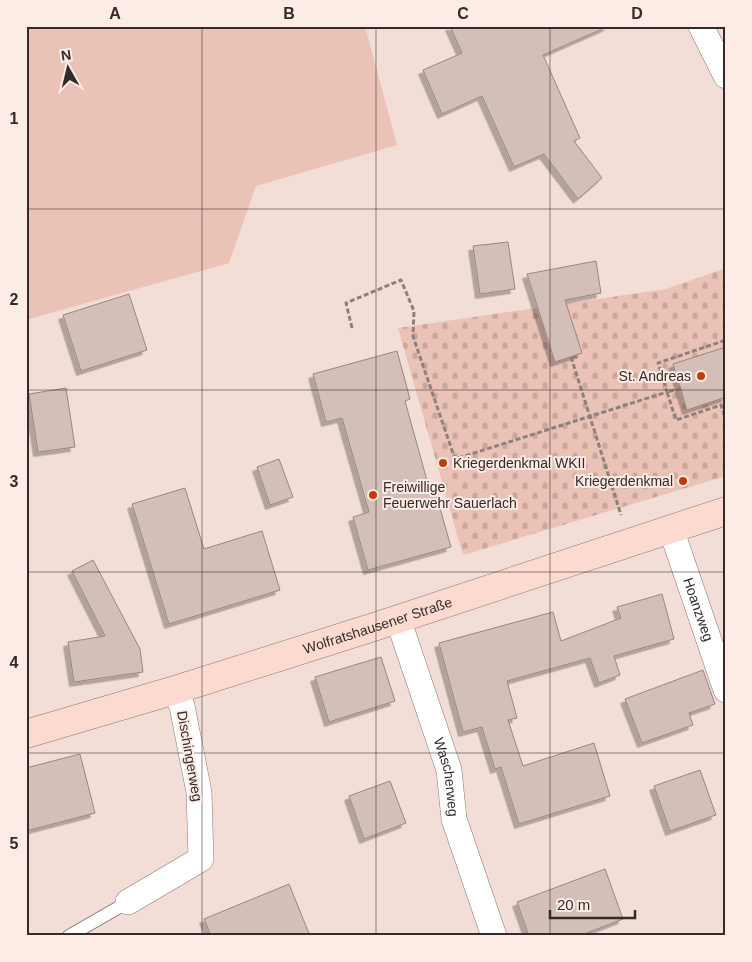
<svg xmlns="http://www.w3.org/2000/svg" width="752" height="962" viewBox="0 0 752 962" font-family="Arial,sans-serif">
<defs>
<pattern id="cemetery-stones" width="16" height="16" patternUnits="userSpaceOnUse" patternTransform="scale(1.25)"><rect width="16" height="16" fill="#ebc2b6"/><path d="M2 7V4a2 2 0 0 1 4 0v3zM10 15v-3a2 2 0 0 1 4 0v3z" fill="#caa79c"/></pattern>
<filter id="shadow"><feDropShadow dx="-4.5" dy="4.5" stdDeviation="0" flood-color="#0004"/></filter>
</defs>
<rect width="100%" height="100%" fill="#f3ddd7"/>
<!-- grass -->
<path fill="#ebc2b6" d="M26 26H365L397 145 256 186 229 263 26 320Z"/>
<!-- cemetery -->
<path fill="url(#cemetery-stones)" d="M726 268V476L463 555 398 328 666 289Z"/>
<!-- building -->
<g fill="#d3bfb8" stroke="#998680" filter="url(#shadow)">
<path d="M450 26H609L543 55 580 138 574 141 602 178 578 199 544 154 514 167 482 96 442 114 423 70 462 53Z"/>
<path d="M508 242 515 289 480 294 473 246Z"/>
<path d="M596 261 601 293 565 300 582 353 555 362 527 274Z"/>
<path d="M129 294 147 350 81 371 63 315Z"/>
<path d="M726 347V397L687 410 673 364Z"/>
<path d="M397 351 410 399 405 401 431 495 436 494 451 547 368 570 353 517 369 512 342 418 326 422 313 374Z"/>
<path d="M66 388 75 447 38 452 29 394Z"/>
<path d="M279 459 293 497 270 505 257 467Z"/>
<path d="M185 488 204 549 262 531 280 590 169 624 132 504Z"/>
<path d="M93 560 140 649 143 672 74 682 68 642 105 636 72 571Z"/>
<path d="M662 594 674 639 614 656 620 675 599 683 590 658 507 681 517 718 508 720 523 766 594 743 610 796 519 824 501 767 495 769 482 727 463 732 439 643 553 612 561 641 621 618 617 607Z"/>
<path d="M381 657 395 701 329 722 315 677Z"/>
<path d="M703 670 715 704 689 713 693 725 642 743 625 699Z"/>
<path d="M80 754 95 813 26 831V768Z"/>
<path d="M700 770 716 815 670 831 654 786Z"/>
<path d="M390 781 406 823 364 839 349 796Z"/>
<path d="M605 869 623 919 579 936H529L517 902Z"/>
<path d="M289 884 310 936H211L204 919Z"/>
</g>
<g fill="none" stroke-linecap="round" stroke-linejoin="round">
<!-- lane casing -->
<g stroke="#8b7872" stroke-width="14">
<path id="lane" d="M69 936 128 902"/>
</g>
<!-- street casing -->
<g stroke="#8b7872" stroke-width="26">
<g id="street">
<path d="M701 26 726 76"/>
<path id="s1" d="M671 529 726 690"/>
<path id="s2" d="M398 619 449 770 454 819 494 936"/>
<path d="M128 902 201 859 199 792 182 706 175 690"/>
</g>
</g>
<!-- secondary casing -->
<g stroke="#8b7872" stroke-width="29">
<g id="secondary">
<path id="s3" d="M26 734 175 690 377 626 726 511"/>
</g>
</g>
<!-- path -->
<g stroke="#8e807c" stroke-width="3" stroke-dasharray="5 2.5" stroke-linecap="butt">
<path d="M352 328 346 303 401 280 414 311 413 336 418 351 455 459 667 392 658 363 726 340"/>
<path d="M571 357 621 515"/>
<path d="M681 388 667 392 676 420 721 405 726 420"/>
</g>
<!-- lane -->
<use href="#lane" stroke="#fff" stroke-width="12"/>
<!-- street -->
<use href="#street" stroke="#fff" stroke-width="25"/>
<!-- secondary -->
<use href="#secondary" stroke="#fddad0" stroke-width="28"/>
</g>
<!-- grid -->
<path fill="none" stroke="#332b29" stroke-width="1" stroke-opacity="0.55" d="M202 26V936M376 26V936M550 26V936M26 209H726M26 390H726M26 572H726M26 753H726"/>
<!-- markers -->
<g fill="#c33b06" stroke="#fdebe6" stroke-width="2">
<circle cx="701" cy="376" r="5"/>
<circle cx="443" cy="463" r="5"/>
<circle cx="683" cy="481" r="5"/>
<circle cx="373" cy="495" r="5"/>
</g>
<g text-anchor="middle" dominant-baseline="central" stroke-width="4" stroke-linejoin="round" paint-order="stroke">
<!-- poi labels -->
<g font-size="14" fill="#332b29" stroke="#fdebe6" text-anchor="end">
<text x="691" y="376">St. Andreas</text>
<text x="453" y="463" text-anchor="start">Kriegerdenkmal WKII</text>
<text x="673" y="481">Kriegerdenkmal</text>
<text x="383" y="487" text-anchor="start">Freiwillige<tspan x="383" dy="16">Feuerwehr Sauerlach</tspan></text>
</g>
<!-- street labels -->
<g font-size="14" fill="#332b29" stroke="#fdebe6">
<text stroke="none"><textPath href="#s1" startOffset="85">Hoanzweg</textPath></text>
<text stroke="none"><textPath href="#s3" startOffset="368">Wolfratshausener Straße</textPath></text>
<text transform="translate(190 756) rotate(80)">Dischingerweg</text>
<text stroke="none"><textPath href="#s2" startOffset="166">Wascherweg</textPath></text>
</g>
</g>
<!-- border -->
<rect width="752" height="962" fill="none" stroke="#fdebe6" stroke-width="55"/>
<!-- north arrow -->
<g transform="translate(68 68) rotate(352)" stroke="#fdebe6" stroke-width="4" paint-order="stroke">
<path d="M0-4L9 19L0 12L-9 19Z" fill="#332b29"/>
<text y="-8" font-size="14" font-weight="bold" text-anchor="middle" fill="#332b29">N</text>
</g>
<!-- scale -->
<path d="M550 910v8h85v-8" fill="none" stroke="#332b29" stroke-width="2.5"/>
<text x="557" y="910" font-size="15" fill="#332b29" stroke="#fdebe6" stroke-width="4" paint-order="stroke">20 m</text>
<rect x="28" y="28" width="696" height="906" fill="none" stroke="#332b29" stroke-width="2"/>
<g font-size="16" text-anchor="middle" font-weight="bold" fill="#332b29">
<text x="115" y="19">A</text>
<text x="289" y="19">B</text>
<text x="463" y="19">C</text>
<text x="637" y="19">D</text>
<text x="14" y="124">1</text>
<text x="14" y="305">2</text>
<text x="14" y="487">3</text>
<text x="14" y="668">4</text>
<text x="14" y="849">5</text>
</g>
</svg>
